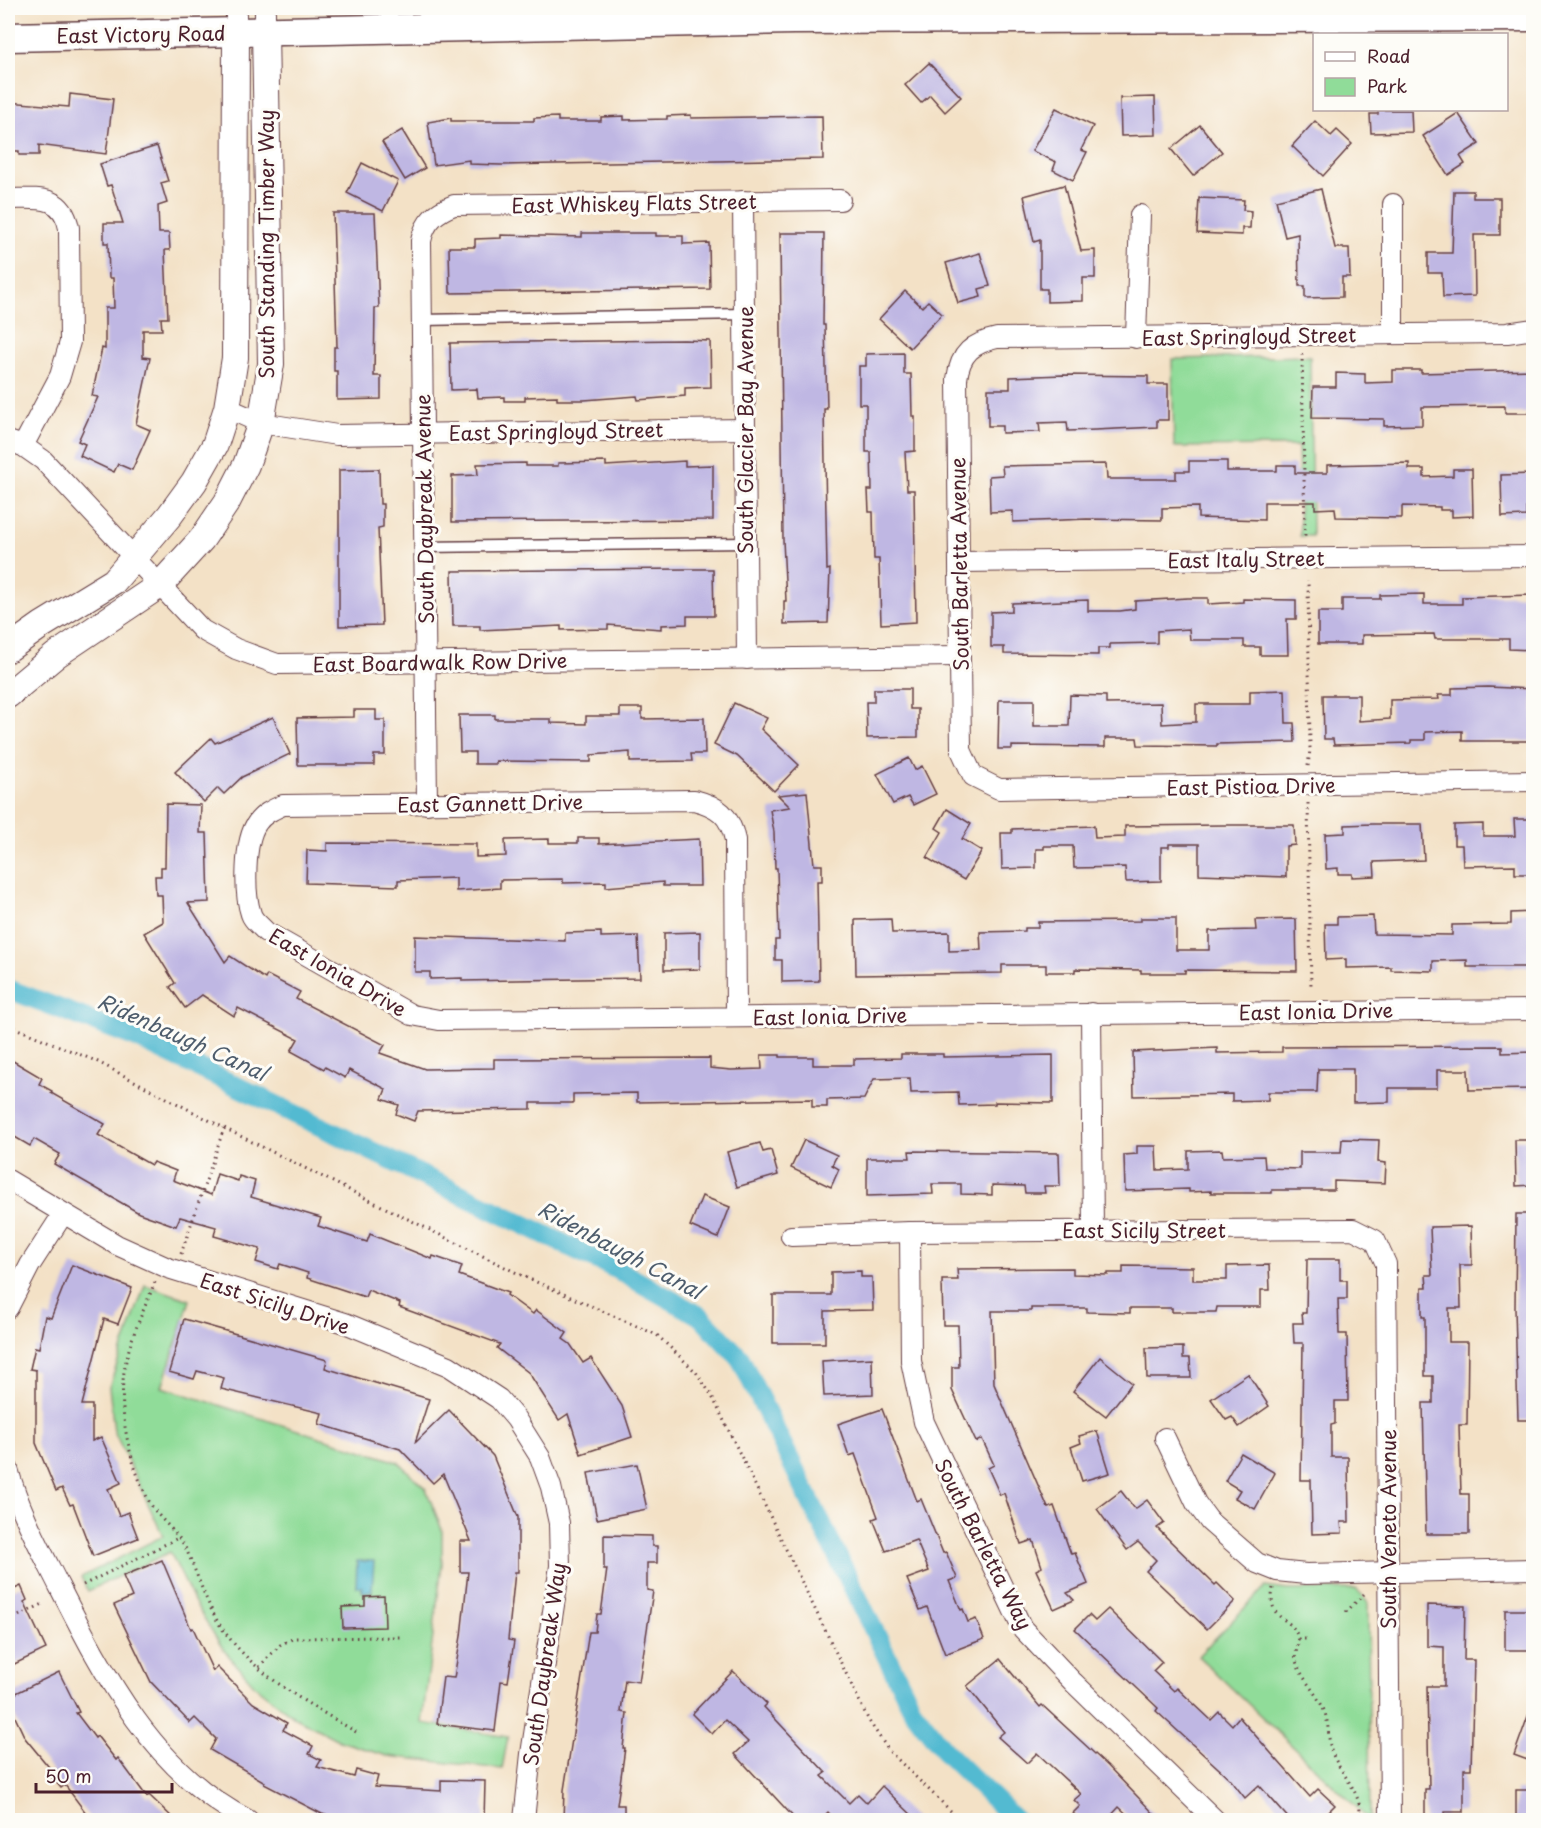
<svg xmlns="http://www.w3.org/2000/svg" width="1541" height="1828" viewBox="0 0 1541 1828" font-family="'Playpen Sans',sans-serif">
<rect width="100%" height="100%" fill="#fdfcf7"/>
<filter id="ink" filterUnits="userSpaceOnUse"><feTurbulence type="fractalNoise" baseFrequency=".0167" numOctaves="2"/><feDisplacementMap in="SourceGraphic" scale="12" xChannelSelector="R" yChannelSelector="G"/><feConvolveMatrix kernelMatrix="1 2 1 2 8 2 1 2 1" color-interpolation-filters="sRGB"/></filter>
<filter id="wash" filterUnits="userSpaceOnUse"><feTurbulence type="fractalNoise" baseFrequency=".008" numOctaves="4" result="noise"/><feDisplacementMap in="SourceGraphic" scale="24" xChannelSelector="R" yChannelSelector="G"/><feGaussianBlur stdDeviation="1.35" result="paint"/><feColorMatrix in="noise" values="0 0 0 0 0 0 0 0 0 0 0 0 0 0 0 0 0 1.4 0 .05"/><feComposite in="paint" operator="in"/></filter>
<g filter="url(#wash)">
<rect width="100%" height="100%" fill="#f3e1c6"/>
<!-- green -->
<g fill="#90dc99" stroke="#6d7e62" stroke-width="1.5">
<path d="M1310 356 1312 536H1300L1298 446 1174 447 1172 359Z"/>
<path d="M145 1285 190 1300 162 1387 398 1462 426 1489 442 1530V1564L422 1723 508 1737 502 1769 387 1756 340 1741 296 1718 256 1687 223 1649 196 1605 170 1552 88 1591 81 1577 163 1536 114 1431 109 1387Z"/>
<path d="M1265 1587 1288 1590 1356 1589 1368 1603 1370 1820 1198 1656Z"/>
</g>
<!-- water -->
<path fill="#53bad1" stroke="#4e6c7e" stroke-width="1.5" d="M357 1561H374L372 1591 362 1592V1587H356Z"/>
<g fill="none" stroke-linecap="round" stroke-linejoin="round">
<!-- canal -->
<path stroke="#53bad1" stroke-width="20" d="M8 989 137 1038 616 1269 700 1316 740 1358 913 1710 947 1754 1015 1820"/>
</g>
<g id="blocks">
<!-- building -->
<g fill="#bfb7e3">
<path d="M929 63 961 97 945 112 930 95 921 103 905 85Z"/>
<path d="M70 94 113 99 106 154 39 145V155H19V151H8V102L69 107Z"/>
<path d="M1155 97 1156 135 1121 136 1120 98Z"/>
<path d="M1056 108 1093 126 1081 150 1087 152 1073 180 1053 170 1056 162 1032 151Z"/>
<path d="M1378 110H1411L1412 132 1371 133 1370 114H1378Z"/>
<path d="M1458 113 1479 144 1460 156 1465 164 1448 175 1423 136Z"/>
<path d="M691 115V118L822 116 823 159 501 165 469 164V160L434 165 428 122 451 118V121H534V118L558 117V121H601V117L624 116V120L667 119V116Z"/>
<path d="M1315 121 1331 136 1337 130 1352 144 1323 176 1292 146Z"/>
<path d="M1200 125 1222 152 1193 176 1171 149Z"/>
<path d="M402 130 425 168 405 180 382 142Z"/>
<path d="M157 146 168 181 161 183 167 203 158 206 159 233H169L170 250H165L168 318H161L162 330H143V357L150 358 136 424 150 430 132 470 118 464 114 472 80 456 85 444 78 441 98 397 92 396 102 348 105 349V308H114L113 278H109L108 243H104V223H123L111 185 107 186 100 164Z"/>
<path d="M362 163 398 181 383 211 347 193Z"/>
<path d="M1064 185 1081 251 1095 250V278H1083V301L1047 302V289H1040V240L1034 242 1024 196Z"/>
<path d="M1321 189 1335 248H1349L1350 277H1342V297L1305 298V286H1299L1298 234 1285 237 1276 200Z"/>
<path d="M1454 191H1473V198H1500V235H1474L1475 296 1443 297 1442 273H1428V253H1452Z"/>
<path d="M1199 198 1244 200 1243 210 1251 211 1250 228H1242V235L1197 233Z"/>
<path d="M333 213H375L379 308H375L374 376H381V399L337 400V371H334V347H337Z"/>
<path d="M582 233H656V236H683V244L709 243 710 289 450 293 449 247H475V239L501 238V235L582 237Z"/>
<path d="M780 233H824L823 325H825L827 409H824L827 570 830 569 828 623 784 624V601H786L783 540Z"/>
<path d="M980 253 990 286 979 289 981 297 958 303 946 263Z"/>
<path d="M905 291 922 307 928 301 942 314 910 348 879 319Z"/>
<path d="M684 340 710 341 711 387 685 388V396L638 400 637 396 584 400H557V396L525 397V401H504V397L478 398 477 389 451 390 450 343Z"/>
<path d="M904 353V374H911L912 416H915V451L905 452 907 490H914L916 622 881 624 879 559H874L873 512H869L868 490H872L871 452H866V404H859V366H866V354Z"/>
<path d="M1393 370H1421V373L1533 370V413H1505V406L1422 407V425L1384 426V419L1312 418 1313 387H1336V373L1365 374V383L1393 382Z"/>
<path d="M1063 375 1148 376V384H1168V420H1157V427L1095 430 1068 431 1067 422 1039 423 1040 432 1002 433V426H988V389H1010V377Z"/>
<path d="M685 461V466L713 465V520L452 522V476L478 475 477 464 526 463V466H558V463L606 462V466Z"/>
<path d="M1189 461H1227V471H1277V465H1295V473H1327V465L1409 463V469H1424V477L1453 476V469H1472L1473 516 1452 517V510H1440V507L1402 506V518L1336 517 1335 508 1315 509V502H1264V520L1198 518V507L1162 508V520L1087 519 1013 522V511L990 512 989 476 1003 475 1002 466 1106 464 1107 479H1176V471H1189Z"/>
<path d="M379 469 380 504H383V527L378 528 382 625 339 626V470Z"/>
<path d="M1533 474V508H1526V516L1502 517 1501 475Z"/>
<path d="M686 569H713L714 616H687V624L661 625V629L608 625V629L561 630V626L480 630V626H453L452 571Z"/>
<path d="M1424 594V604H1462V597L1533 595V650L1509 649V639H1435L1434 634 1362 635V644H1318V612H1342V599H1380V595Z"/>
<path d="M1188 598H1208V604L1243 602V599L1296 600V619H1287L1288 655H1260V647H1244V640H1190L1189 629 1157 631V643L1110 644V648H1098V655L1004 654V647H991V612L1012 611V603L1088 600V611H1120L1135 609V601Z"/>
<path d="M1488 687 1533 689V741H1462V731L1425 732V740H1411V743L1334 745 1333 739H1324L1323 695H1359V721L1390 719V700L1439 699 1438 695H1452V688Z"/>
<path d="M874 689H910V709H918V737L867 738 866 702H874Z"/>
<path d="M1285 690 1286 723H1294L1295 742 1217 744V746L1138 745 1137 738H1105V747L1012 746V749H998L999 700H1034V726H1069L1070 695 1106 696V704L1161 703 1162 724 1196 722V704H1250V691Z"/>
<path d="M734 703 767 718 761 729 799 765 774 791 737 756 714 745Z"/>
<path d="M620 708H642V719L704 718 705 754H691L692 761 630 762V752L591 755V762L496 761V764H475V752H460L459 715H495V719H551V723L586 724V716H620Z"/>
<path d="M354 710H376V720H385V755H374V765H298L297 718 354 717Z"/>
<path d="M273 717 290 754 242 777 224 794 218 788 204 802 175 772 211 738 215 743Z"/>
<path d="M909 758 915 770 922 766 936 794 913 805 908 797 893 804 877 774Z"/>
<path d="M807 792 814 865H822V881H817L819 981 782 982V960H775V940H779L777 868H775L774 832 770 810 790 807 778 795Z"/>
<path d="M166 804 201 805 200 833H207L209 902 188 903 225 962 230 956 265 979 267 975 300 992 296 999 385 1045 380 1053 425 1069 494 1068V1059L710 1058V1068L731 1070 762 1069 761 1055H780V1057H813V1065H854V1059L901 1058V1054H943V1057L1053 1055V1103L995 1102V1104L959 1105 958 1092 911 1093 910 1078 874 1079 864 1099 827 1100V1107H812V1099L637 1102V1093L573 1094V1103H531V1109L418 1111 414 1121 396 1114 399 1105 382 1099 386 1089 349 1070 345 1078 325 1067 324 1069 291 1051 298 1039 238 1008 234 1016 202 995 185 1008 170 987 175 983 144 933 163 922 162 895H156L155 876H161V867H165Z"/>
<path d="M947 809 971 824 962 839 982 851 964 880 927 858 942 832 936 828Z"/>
<path d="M1514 819H1533V874H1515V865L1463 866 1462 845H1454V825L1483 824V836H1515Z"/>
<path d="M1373 824H1422L1424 860 1374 862 1375 876 1352 877V874H1338V868L1326 869 1325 834 1345 833V825Z"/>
<path d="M1224 825H1294L1295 845 1286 846V877L1199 874V844H1169V847H1161V881L1126 882 1125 867 1074 868 1073 846H1044V849H1036V868L1002 869 1001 833H1012V829L1094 826 1095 838 1125 837V826Z"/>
<path d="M578 838H599V844L699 839 700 886H663V882L606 887V882L563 883V879L500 880V888L456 891V878L398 880V886L306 883 307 850 327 851V843L476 844V857L506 856 505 840 549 839V843H578Z"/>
<path d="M1533 912V967H1467V960L1433 961V971L1391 970V967L1346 968V959L1326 960 1325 924H1337V917L1373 916 1374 934 1452 935V925L1511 924V913Z"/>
<path d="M1141 918H1176V950H1209V931L1256 930 1255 920 1296 919 1297 971 1185 970V973H1141V970L1075 969V972H1046V965H1002V973L856 975 855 920 891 919 892 933 949 932V951L981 950 980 932 1025 931V928H1038V922L1141 921Z"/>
<path d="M601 932V937L638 936 640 978 462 981V978L430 979V972H415V936L565 941V933Z"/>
<path d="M700 932V969L664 970V933Z"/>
<path d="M1502 1046V1053L1533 1052V1089L1469 1090 1468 1070H1437V1088H1389V1102L1353 1103V1069H1318L1317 1092H1268V1100L1232 1101V1094L1134 1096 1133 1052 1217 1048V1053L1282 1052V1047Z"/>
<path d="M8 1058 42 1078 39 1084 52 1091 51 1093 105 1124 98 1135 151 1165 153 1162 176 1171 173 1180 211 1195 217 1174 238 1181 239 1176 255 1181 251 1197 321 1218 318 1226 367 1242 370 1234 432 1259 433 1256 462 1266 459 1275 508 1293 507 1295 533 1314 536 1310 567 1333 563 1339 570 1344 583 1363 591 1358 622 1406 632 1437 581 1454 568 1414 559 1420 529 1373 497 1348 500 1344 399 1307 400 1303 368 1290 365 1297 307 1278 308 1273 280 1264 278 1269 256 1262 260 1249 214 1236 216 1227 180 1217 176 1226 139 1213 54 1164 60 1154 34 1139 30 1146 8 1133Z"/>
<path d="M1342 1139 1379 1140 1378 1162 1386 1163 1385 1183 1334 1181V1190H1272V1193H1211V1191L1189 1192V1189L1125 1191 1124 1155 1137 1154V1146H1156L1157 1170 1188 1169V1151L1222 1150 1223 1157 1264 1156 1265 1168 1300 1169V1152H1341Z"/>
<path d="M804 1140 837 1155 832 1165 839 1169 831 1187 791 1168Z"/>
<path d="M1515 1140H1533V1185L1516 1186Z"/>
<path d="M760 1143 763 1152 771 1150 778 1175 737 1187 727 1152Z"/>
<path d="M909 1151 1059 1153 1060 1186H1044L1045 1193H1025L1024 1186 992 1185V1195L961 1194V1184H932L933 1194 867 1196V1158H910Z"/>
<path d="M702 1196 730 1207 718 1238 690 1226Z"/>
<path d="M1516 1214H1533V1420H1518L1515 1308Z"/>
<path d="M1471 1226 1472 1265H1460L1461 1308H1449V1342H1468L1467 1425H1459L1461 1494H1469V1534H1426L1423 1403H1433V1376H1425V1317H1422V1287H1427L1426 1275H1432L1430 1227Z"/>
<path d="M1307 1259H1340V1280H1347V1299H1338L1339 1334H1347L1348 1401H1335V1424L1331 1425V1457H1348L1349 1522H1341L1342 1533 1312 1534 1311 1480H1301L1303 1343H1294L1293 1323H1303L1302 1313H1306Z"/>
<path d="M72 1265 132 1288 118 1324 104 1319 82 1405H92V1441L101 1437 121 1483 108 1489 119 1516 128 1512 138 1538 93 1556 73 1504 70 1505 62 1488 56 1491 36 1443V1370L30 1369 35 1347 39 1348 45 1316 51 1318Z"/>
<path d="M1269 1265 1270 1290H1261V1307H1217L1216 1312H1172V1308H1130V1313L1087 1312V1308H1031V1311H992L994 1384 1048 1508 1054 1506 1071 1554 1075 1553 1088 1584 1067 1593 1074 1600 1054 1609 1036 1570 1042 1567 1033 1540 1021 1544 1004 1493 1000 1495 988 1468 994 1465 982 1439 976 1442 952 1390V1367H959L958 1325H943L942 1280H958L957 1269 1073 1268V1274L1108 1275V1273H1123V1266L1193 1267V1280H1227V1266Z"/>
<path d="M861 1271V1277H872L873 1310 825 1311V1343H773V1295H831V1272Z"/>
<path d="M184 1319 327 1360 325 1368 429 1399 415 1443 449 1410 493 1456 518 1517V1572H515L508 1640 514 1641 508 1682 501 1681 495 1731 437 1724 443 1677 454 1678 461 1636 468 1572H460V1541H471L443 1474 433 1483 400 1449 319 1424 322 1413 221 1389 224 1378 197 1371 194 1379 169 1372Z"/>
<path d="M1183 1347V1358H1190L1191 1378H1147L1146 1348Z"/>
<path d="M1100 1357 1132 1383 1106 1416 1073 1391Z"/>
<path d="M872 1358 873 1394 824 1396 822 1361Z"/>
<path d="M1248 1374 1269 1406 1239 1427 1232 1417 1226 1420 1211 1399Z"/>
<path d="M882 1409 917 1501 921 1499 943 1553 946 1552 957 1578 949 1581 961 1610 963 1609 968 1622 976 1619 984 1639 945 1654 927 1607 920 1610 907 1579 929 1571 916 1540 886 1551 873 1519 878 1517 855 1454 849 1456 838 1424Z"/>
<path d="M1097 1431 1110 1473 1082 1481 1071 1447 1081 1443 1079 1436Z"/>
<path d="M1241 1453 1275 1473 1255 1509 1235 1498 1240 1490 1225 1481Z"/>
<path d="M637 1464 647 1509 597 1519 588 1473Z"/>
<path d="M1121 1491 1135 1509 1147 1500 1164 1523 1157 1528 1215 1585 1217 1583 1235 1601 1207 1629 1146 1571 1156 1560 1138 1542 1127 1550 1097 1509Z"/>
<path d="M604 1535 652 1536V1546H657V1563H647V1590L653 1591 639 1682 625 1680 621 1712 627 1713 623 1748H625L617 1805H624V1821H563L564 1790 589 1632H595L597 1614H601L607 1569H604Z"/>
<path d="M162 1560 191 1629 193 1628 213 1671 217 1667 253 1703 287 1723 283 1730 313 1746 309 1754 321 1760 317 1767 354 1777 356 1770 378 1776 375 1787 441 1791V1780L485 1781 484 1821H346L322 1814 264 1784 265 1782 210 1750 216 1739 195 1718 190 1723 151 1682 114 1605 132 1597 123 1576Z"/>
<path d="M21 1586 27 1600 24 1602 46 1649 8 1667V1592Z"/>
<path d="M384 1596 385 1627 343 1628 342 1607 365 1606V1597Z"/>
<path d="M1427 1605 1465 1606 1464 1660H1474L1471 1769H1464V1812H1445V1820H1425V1789H1429L1427 1686H1444V1647L1427 1646Z"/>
<path d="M1108 1609 1162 1662 1153 1671 1174 1691 1177 1688 1211 1720 1219 1712 1232 1725 1239 1717 1310 1797 1318 1789 1335 1805 1327 1813 1334 1821H1291L1259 1785 1245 1798 1230 1779 1156 1711 1158 1708 1075 1629 1089 1615 1095 1621Z"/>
<rect x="1505" y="1610" width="28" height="40"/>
<path d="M1000 1659 1040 1707 1042 1705 1108 1766 1161 1821H1134L1119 1807 1106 1821H1081L1073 1813 1080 1806 1074 1800 1081 1794 1037 1753 1027 1763 998 1737 1004 1732 967 1686Z"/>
<path d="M733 1671 767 1704 764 1707 826 1773 822 1776 849 1803 858 1794 867 1803 882 1786 918 1821H836L828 1812 819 1821H797L735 1754 748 1742 725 1720 712 1734 692 1714Z"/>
<path d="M59 1672 79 1712 76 1713 95 1738 97 1736 116 1760 118 1758 147 1797 149 1795 176 1821H92L65 1785 61 1788 50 1775 53 1772 25 1738 8 1702V1697Z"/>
<path d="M1532 1705H1533V1762L1514 1755Z"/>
<rect x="1516" y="1790" width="17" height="31"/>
</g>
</g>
</g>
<g filter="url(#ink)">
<use href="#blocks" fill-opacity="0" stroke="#633c42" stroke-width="1.5"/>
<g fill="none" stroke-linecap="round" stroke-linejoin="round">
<!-- service casing -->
<g stroke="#633c42" stroke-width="13">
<g id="service">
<path d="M422 320 744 314"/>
<path d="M424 547 746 543"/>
</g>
</g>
<!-- minor casing -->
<g stroke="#633c42" stroke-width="22">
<g id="minor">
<path d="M236 8V32"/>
<path d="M265 8V31"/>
<path d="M8 199C36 199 62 193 69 228L70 342 60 376 23 446"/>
<path d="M743 201 747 659"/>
<path d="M1393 204V334"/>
<path d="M1534 329 1507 333 997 338C973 343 960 353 957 379L961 750 973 776 999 789 1534 781"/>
<path d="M1136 338 1140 215"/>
<path d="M227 408 261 423 337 435 745 429"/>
<path d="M8 441 23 446 43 460 202 630 236 649 277 664 959 656"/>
<path d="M959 562 1534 556"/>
<path d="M427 804 421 241C425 221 436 212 454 205L840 200"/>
<path d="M1091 1013 1093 1231"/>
<path d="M736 1016 735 840C730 815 718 806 694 800L283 805C272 810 263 814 257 823 244 841 244 894 251 914 253 921 261 926 266 932L412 1015 439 1020 1534 1010"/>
<path d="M8 1180 117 1245 168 1268 345 1323 449 1366 499 1399 516 1419 540 1457 551 1487 559 1523 560 1566 531 1754 524 1820"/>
<path d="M910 1232 911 1361 924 1422 1022 1628 1073 1682 1215 1820"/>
<path d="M791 1236 910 1232 1353 1229 1375 1240 1386 1264 1390 1820"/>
<path d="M8 1308 30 1265 63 1214"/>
<path d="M1165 1438 1196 1503 1210 1522 1257 1563 1277 1571 1306 1574 1534 1569"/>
<path d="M8 1469C19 1510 40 1548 59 1586 105 1677 154 1772 248 1820"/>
</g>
</g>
<!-- tertiary casing -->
<g stroke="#633c42" stroke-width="28">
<g id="tertiary">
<path d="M8 649 42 625 114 581 170 515 194 482 215 445 227 408 235 358 236 32"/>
<path d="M8 695 56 655 160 585 202 539 227 502 246 465 261 423 271 364 265 31"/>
</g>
</g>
<!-- secondary casing -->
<g stroke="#633c42" stroke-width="31">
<path id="secondary" d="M8 37 793 20 1534 17"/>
</g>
<!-- path -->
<g stroke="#633c42" stroke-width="3" stroke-dasharray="1.5 4.5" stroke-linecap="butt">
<path d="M1302 354 1305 538"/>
<path d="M1308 766 1310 750 1308 580"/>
<path d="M1308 803 1311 988"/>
<path d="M8 1025 96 1061 224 1128 525 1277 657 1335 696 1372 712 1396 869 1721 889 1751 960 1820"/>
<path d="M181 1254 224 1128"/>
<path d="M155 1282C144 1310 128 1342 124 1372 118 1413 130 1465 149 1501 158 1519 176 1530 185 1547 197 1572 204 1598 218 1622 250 1673 306 1702 356 1732"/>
<path d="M83 1585 178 1538"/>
<path d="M1273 1588C1267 1624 1292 1614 1298 1638 1299 1646 1294 1654 1296 1661 1302 1680 1319 1695 1325 1713 1329 1725 1328 1738 1331 1750 1339 1774 1365 1793 1359 1820"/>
<path d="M1346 1612 1364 1594"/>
<path d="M8 1621 45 1603"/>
<path d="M1298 1639H1307"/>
<path d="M259 1667 280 1645 294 1638 402 1637"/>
</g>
<!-- service -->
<use href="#service" stroke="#fff" stroke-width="10"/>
<!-- minor -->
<use href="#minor" stroke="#fff" stroke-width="20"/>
<!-- tertiary -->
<use href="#tertiary" stroke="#fff" stroke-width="26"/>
<!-- secondary -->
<use href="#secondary" stroke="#fff" stroke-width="28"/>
</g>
</g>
<g text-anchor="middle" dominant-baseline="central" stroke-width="6" stroke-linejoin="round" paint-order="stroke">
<!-- street labels -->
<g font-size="20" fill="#4a1f2b" stroke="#fdfcf7">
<text transform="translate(141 34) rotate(-1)">East Victory Road</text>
<text transform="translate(634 203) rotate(-1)">East Whiskey Flats Street</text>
<text transform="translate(266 244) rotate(-90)">South Standing Timber Way</text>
<text transform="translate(1249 336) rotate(-1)">East Springloyd Street</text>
<text transform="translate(745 430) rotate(-90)">South Glacier Bay Avenue</text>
<text transform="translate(556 431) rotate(-1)">East Springloyd Street</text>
<text transform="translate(424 509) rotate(-91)">South Daybreak Avenue</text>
<text transform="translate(1246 559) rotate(-1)">East Italy Street</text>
<text transform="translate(959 564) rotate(-91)">South Barletta Avenue</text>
<text transform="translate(440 662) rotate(-1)">East Boardwalk Row Drive</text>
<text transform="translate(1251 786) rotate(-1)">East Pistioa Drive</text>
<text transform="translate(490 803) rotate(-1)">East Gannett Drive</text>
<text transform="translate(338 972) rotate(30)">East Ionia Drive</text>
<text transform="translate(1316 1011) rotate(-1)">East Ionia Drive</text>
<text transform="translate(830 1016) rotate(-1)">East Ionia Drive</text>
<text x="1144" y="1230">East Sicily Street</text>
<text transform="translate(275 1303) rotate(18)">East Sicily Drive</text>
<text transform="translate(1388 1529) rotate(-90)">South Veneto Avenue</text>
<text transform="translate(984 1544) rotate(63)">South Barletta Way</text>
<text transform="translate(544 1664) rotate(-82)">South Daybreak Way</text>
</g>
<!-- water labels -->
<g font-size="21" font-style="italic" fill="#4e5d6d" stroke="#fdfcf7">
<text transform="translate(183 1036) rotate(24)">Ridenbaugh Canal</text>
<text transform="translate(621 1249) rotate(28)">Ridenbaugh Canal</text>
</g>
</g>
<!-- margin -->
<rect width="1541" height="1828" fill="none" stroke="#fdfcf7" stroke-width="30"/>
<!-- legend -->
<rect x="1313" y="33" width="195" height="78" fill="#fdfcf7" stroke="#b5a4a5" stroke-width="1.5"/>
<rect x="1325" y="52" width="30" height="9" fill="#ffffff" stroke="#b5a4a5" stroke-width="1.5"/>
<text x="1367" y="63" font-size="18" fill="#4a1f2b">Road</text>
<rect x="1325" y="78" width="30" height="18" fill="#90dc99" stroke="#b5a4a5" stroke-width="1.5"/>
<text x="1367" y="93" font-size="18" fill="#4a1f2b">Park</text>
<!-- scale -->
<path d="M36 1783v9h136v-9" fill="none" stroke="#4a1f2b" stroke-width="3"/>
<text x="45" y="1783" font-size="18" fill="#4a1f2b" stroke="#fdfcf7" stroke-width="4.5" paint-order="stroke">50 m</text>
</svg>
